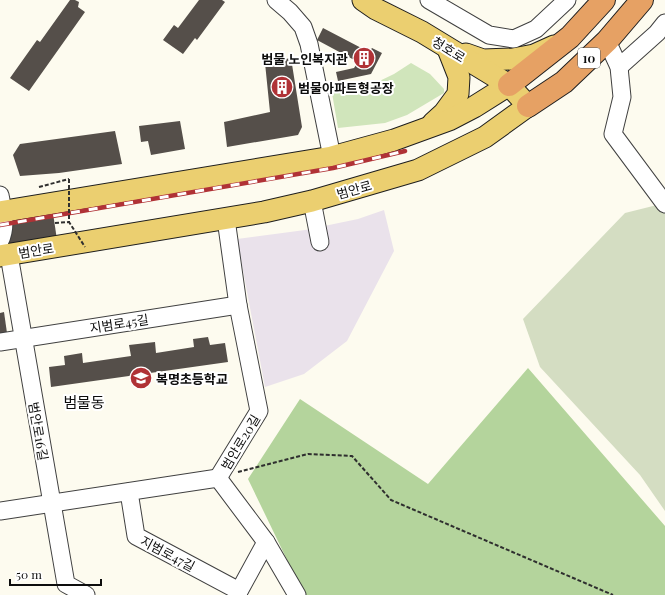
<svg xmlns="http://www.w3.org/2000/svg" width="665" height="595" viewBox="0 0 665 595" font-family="'Playfair Display','Noto Sans KR',serif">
<rect width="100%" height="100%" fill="#fdfbef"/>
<!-- industrial -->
<path fill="#eae2eb" d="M384 210 394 251 347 341 304 374 265 387 237 239 305 230 358 219Z"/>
<!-- green -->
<path fill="#d0e5bb" d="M411 63 430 74 444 89V93L407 115 385 123 338 128 332 93 367 87 394 74Z"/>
<!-- forest -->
<path fill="#b4d49c" d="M528 368 665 526V595H304L248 479 300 399 428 484Z"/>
<!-- cemetery -->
<path fill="#d4ddc2" d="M665 203V511L640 475 540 367 523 319 625 213Z"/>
<!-- building -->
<g fill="#554f4a">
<path d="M70 0H75L79 2 78 7 85 12 29 91 10 78 37 40 40 42Z"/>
<path d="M199 0H222L225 2 197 40 195 38 183 54 163 40 174 25 178 28Z"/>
<path d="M323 28 369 52 372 48 382 53 371 74 338 81 336 72 354 68 358 62 317 40Z"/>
<path d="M291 58 302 127 298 135 227 147 224 122 270 112 265 63Z"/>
<path d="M180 121 185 149 151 155 148 141 141 142 139 126Z"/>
<path d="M115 131 122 164 59 173 20 176 13 155 20 144Z"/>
<path d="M53 213 57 240 0 248V220Z"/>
<path d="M4 312 7 333 0 334V313Z"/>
<path d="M208 337 210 345 225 343 228 362 51 387 49 367 65 365 64 356 82 353 83 363 131 356 129 345 155 342 156 353 194 347 193 339Z"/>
</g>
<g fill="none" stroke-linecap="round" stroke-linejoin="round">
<!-- minor casing -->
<g stroke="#404040" stroke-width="19">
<g id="minor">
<path d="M276 0 290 12 303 27 309 44 332 157"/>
<path d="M429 0 489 35 514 39 536 29 567 0"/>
<path d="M607 41 619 67 622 97 613 134 665 204"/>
<path d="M619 67 657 33 665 23"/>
<path d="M0 195C3 211 7 227 0 241"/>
<path d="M312 201 320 242"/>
<path d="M9 255 66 584 86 595"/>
<path d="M0 342 238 305"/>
<path d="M218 478 259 411 238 305 226 219"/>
<path d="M218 478 266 542 297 595"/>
<path d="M129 492 136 536 239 591"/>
<path d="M0 511 218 478"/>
<path d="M237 595 266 542"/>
</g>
</g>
<!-- major casing -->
<g stroke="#1e1e1e" stroke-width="23">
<g id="major">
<path d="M466 54 483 60 513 59 534 55 554 46"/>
<path d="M433 123 444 113 458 94 459 77 448 49"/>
<path d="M0 212 332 157 394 140 449 120 474 107 509 85"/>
<path d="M0 256 264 212 312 201 418 170 485 137 528 106 509 85 422 32 376 9 363 0"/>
</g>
</g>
<!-- highway casing -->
<g stroke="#1e1e1e" stroke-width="24">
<g id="highway">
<path d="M509 85 570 37 604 0"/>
<path d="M528 106 564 82 607 41 642 0"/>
</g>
</g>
<!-- path -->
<g stroke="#2f2f2f" stroke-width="2" stroke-dasharray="4 2" stroke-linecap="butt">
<path d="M39 187 69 179"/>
<path d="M55 223 69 222"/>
<path d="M238 472 308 454 352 456 391 500 613 595"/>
</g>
<!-- minor -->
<use href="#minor" stroke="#fff" stroke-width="17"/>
<!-- major -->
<use href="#major" stroke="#ebcf70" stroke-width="21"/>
<!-- highway -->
<use href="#highway" stroke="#e6a164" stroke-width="22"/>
<!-- rail casing -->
<g stroke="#b03236" stroke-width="4.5">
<path id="rail" d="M0 225 333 168 405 151"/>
</g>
<!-- rail -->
<use href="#rail" stroke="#fff" stroke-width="3" stroke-dasharray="9" stroke-linecap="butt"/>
<!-- path-bridge -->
<path stroke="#2f2f2f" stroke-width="2" stroke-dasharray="4 2" stroke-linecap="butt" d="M69 179V222L85 247"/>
</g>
<!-- icons -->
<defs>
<g id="building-disc" transform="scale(1.15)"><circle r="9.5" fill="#b03236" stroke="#fff"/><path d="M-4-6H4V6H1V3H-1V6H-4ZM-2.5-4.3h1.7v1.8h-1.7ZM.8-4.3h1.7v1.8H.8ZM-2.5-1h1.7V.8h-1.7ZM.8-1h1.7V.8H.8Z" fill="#fff"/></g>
<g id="school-disc" transform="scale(1.15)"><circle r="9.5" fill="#b03236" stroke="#fff"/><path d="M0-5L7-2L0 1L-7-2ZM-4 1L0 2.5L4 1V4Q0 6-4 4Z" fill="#fff"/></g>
</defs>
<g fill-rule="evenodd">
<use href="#building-disc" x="364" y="58"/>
<use href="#building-disc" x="282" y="87"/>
<use href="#school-disc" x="141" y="378"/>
</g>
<g text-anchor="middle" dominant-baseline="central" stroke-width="4" stroke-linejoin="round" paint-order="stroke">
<!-- shield labels -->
<rect fill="#fff" stroke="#565656" stroke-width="1" x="578" y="48" width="22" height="20" rx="3"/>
<g font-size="12" font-weight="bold" fill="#0d0d0d">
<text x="589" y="58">10</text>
</g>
<!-- street labels -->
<g font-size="13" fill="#0d0d0d" stroke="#fff">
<text transform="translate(449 49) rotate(32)">청호로</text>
<text transform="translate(354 189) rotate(-16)">범안로</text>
<text transform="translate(36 250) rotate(-9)">범안로</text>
<text transform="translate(119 323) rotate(-9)">지범로45길</text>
<text transform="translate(39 431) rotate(80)">범안로16길</text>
<text transform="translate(240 442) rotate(-59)">범안로20길</text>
<text transform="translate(168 553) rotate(28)">지범로47길</text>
</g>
<!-- poi labels -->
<g font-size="13" font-weight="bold" fill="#0d0d0d" stroke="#fff" text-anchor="start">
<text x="348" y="58" text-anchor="end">범물 노인복지관</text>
<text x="298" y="87">범물아파트형공장</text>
<text x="156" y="378">복명초등학교</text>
</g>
<!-- quarter labels -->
<g font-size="15" fill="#0d0d0d" stroke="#fff">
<text x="84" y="402">범물동</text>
</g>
</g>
<!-- scale -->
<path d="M10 579v6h91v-6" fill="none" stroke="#0d0d0d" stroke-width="2"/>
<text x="16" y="579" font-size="12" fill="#0d0d0d" stroke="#ffffff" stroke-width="3" paint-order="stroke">50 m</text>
</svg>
